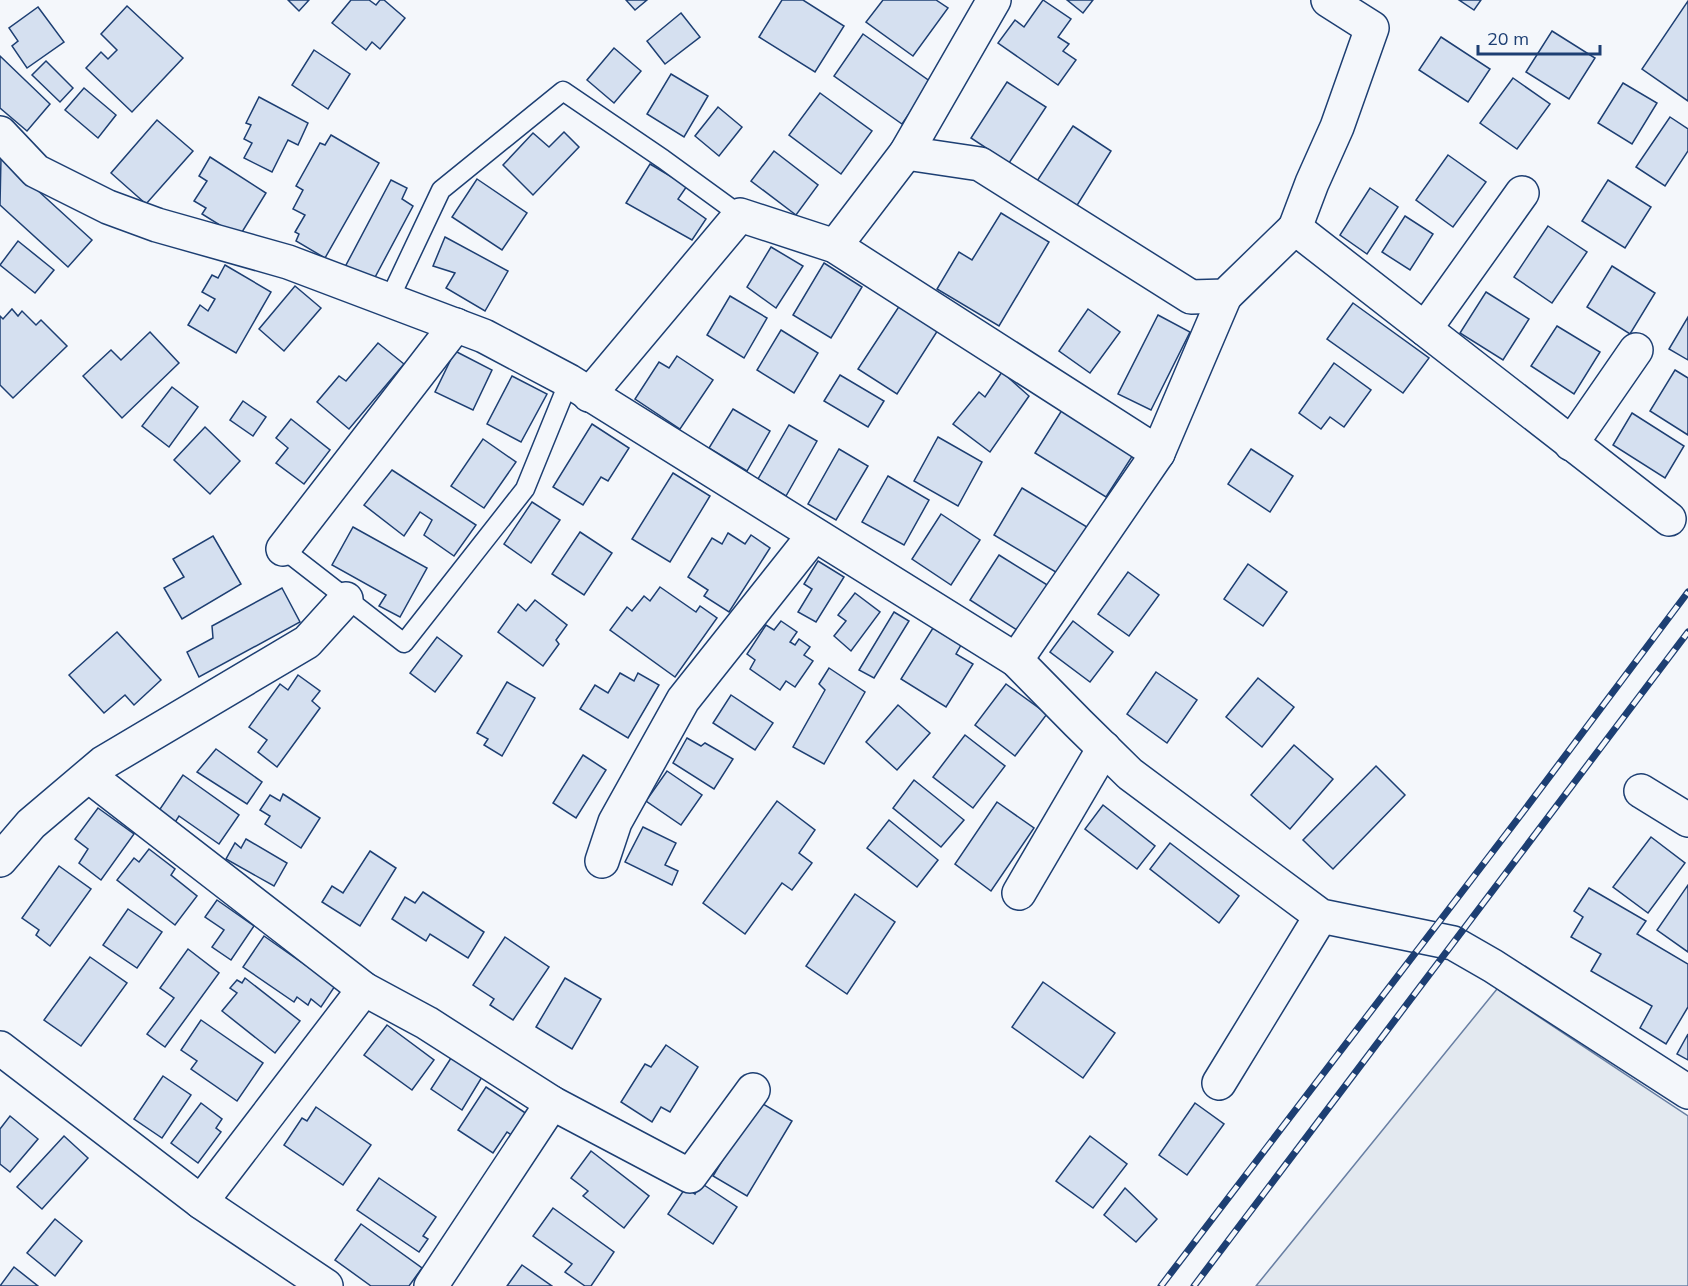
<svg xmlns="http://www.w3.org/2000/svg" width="1688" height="1286" viewBox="0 0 1688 1286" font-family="Mulish,sans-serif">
<rect width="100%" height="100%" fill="#f4f7fb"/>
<!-- green -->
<path fill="#e3e9f0" stroke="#687fa3" stroke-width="1.5" d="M1497 989 1688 1116V1286H1256Z"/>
<!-- building -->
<g fill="#d5e0f0" stroke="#1d3f73" stroke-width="1.5">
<path d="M288 0H309L299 11Z"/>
<path d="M351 0H369L376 5 380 0H384L405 18 380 49 372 42 366 50 332 23Z"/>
<path d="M626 0H647L635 10Z"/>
<path d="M782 0H803L844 26 815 72 759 37Z"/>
<path d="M883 0H936L948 8 913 56 866 22Z"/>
<path d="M1043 0 1071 19 1058 37 1069 44 1063 51 1076 60 1058 85 998 43 1015 20 1024 27Z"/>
<path d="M1067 0H1093L1083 13Z"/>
<path d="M1459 0H1481L1474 10Z"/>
<path d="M1688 1V101L1642 69Z"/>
<path d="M127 6 183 58 132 112 86 68 101 52 108 59 117 50 101 34Z"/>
<path d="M38 7 64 42 27 68 12 46 18 41 9 28Z"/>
<path d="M681 13 700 37 665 64 647 41Z"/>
<path d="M1552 31 1595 58 1569 99 1526 72Z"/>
<path d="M863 34 931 82 902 124 834 76Z"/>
<path d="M1441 37 1490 69 1468 102 1419 70Z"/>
<path d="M614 48 641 71 614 103 587 80Z"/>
<path d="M314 50 350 74 328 109 292 85Z"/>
<path d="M0 56 50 104 27 131 0 108Z"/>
<path d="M46 61 73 88 60 102 32 75Z"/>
<path d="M671 74 708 96 684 137 647 114Z"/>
<path d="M1513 78 1550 104 1517 149 1480 123Z"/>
<path d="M1007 82 1046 107 1009 163 971 138Z"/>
<path d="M1623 83 1657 103 1632 144 1598 123Z"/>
<path d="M84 88 116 115 98 138 65 110Z"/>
<path d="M820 93 872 131 841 174 789 135Z"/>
<path d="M259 97 308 123 298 145 288 140 272 172 244 158 252 143 244 139 251 125 246 123Z"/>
<path d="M718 107 742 127 719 156 695 136Z"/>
<path d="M1670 117 1688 129V151L1665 186 1636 167Z"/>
<path d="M157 120 193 151 146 204 111 173Z"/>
<path d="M1073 126 1111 151 1076 207 1037 181Z"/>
<path d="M564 132 579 147 533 195 503 165 533 133 549 147Z"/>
<path d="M331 135 379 163 325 258 296 241 299 234 295 232 305 215 293 209 303 190 296 186 320 143 325 145Z"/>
<path d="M774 151 818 185 796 215 751 181Z"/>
<path d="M1448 155 1486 182 1453 227 1416 200Z"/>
<path d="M1 157 92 240 68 267 0 205Z"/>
<path d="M210 157 266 193 239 237 202 214 206 208 194 201 207 181 199 176Z"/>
<path d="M650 164 687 186 678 199 706 219 692 240 626 203Z"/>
<path d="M477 179 527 213 502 250 452 217Z"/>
<path d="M391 180 407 188 402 199 413 206 373 281 345 267Z"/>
<path d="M1608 180 1651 207 1625 248 1582 221Z"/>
<path d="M1370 188 1398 207 1367 254 1340 235Z"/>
<path d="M1001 213 1049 242 999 326 937 289 959 252 972 260Z"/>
<path d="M1405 216 1433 234 1410 270 1382 252Z"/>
<path d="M1548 226 1587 252 1552 303 1514 277Z"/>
<path d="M445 237 508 271 485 311 446 288 455 273 433 266Z"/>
<path d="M18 241 54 270 35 293 0 265Z"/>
<path d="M771 247 803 266 776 308 747 287Z"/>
<path d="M824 263 862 287 831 338 793 315Z"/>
<path d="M225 265 271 292 236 353 188 325 200 305 208 311 215 299 202 292 212 275 218 278Z"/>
<path d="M1612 266 1655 293 1630 334 1587 307Z"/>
<path d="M295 286 321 308 284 351 259 329Z"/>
<path d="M1486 292 1529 319 1503 360 1460 333Z"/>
<path d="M730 296 767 318 744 358 707 335Z"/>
<path d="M1353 303 1429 358 1403 393 1327 339Z"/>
<path d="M900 305 938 330 897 394 858 369Z"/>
<path d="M12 309 18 316 22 311 36 325 41 320 67 346 13 398 0 385V316L3 319Z"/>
<path d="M1088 309 1120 332 1090 373 1059 351Z"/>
<path d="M1158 315 1190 332 1151 410 1118 394Z"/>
<path d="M1688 317V360L1669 349Z"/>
<path d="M1557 326 1600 352 1574 394 1531 366Z"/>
<path d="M781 330 818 353 794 393 757 370Z"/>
<path d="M150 332 179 363 122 418 83 376 111 350 121 360Z"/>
<path d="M378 343 404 364 349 429 317 402 339 376 346 381Z"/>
<path d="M455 351 492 370 473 410 435 392Z"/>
<path d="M677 356 713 380 680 429 635 399 659 362 669 368Z"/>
<path d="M1334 363 1371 390 1344 427 1330 417 1321 429 1299 413Z"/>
<path d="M1675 370 1688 378V435L1650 411Z"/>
<path d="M1002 372 1029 396 990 452 953 424 979 392 985 397Z"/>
<path d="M840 375 884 401 868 427 824 401Z"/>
<path d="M512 376 547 394 521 442 487 424Z"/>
<path d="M172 387 198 407 169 447 142 426Z"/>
<path d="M243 401 266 417 253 436 230 420Z"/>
<path d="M733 409 770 431 747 471 709 448Z"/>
<path d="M1062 410 1133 455 1106 497 1035 453Z"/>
<path d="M1632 413 1684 446 1665 478 1613 445Z"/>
<path d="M291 419 330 450 304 484 276 463 288 448 276 438Z"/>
<path d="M592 424 629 448 608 481 601 477 583 505 553 487Z"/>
<path d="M789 425 817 441 786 496 758 479Z"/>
<path d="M205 427 240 461 210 494 174 460Z"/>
<path d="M938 437 982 462 958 506 914 481Z"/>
<path d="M483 439 516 462 484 508 451 486Z"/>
<path d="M839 449 868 466 836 520 808 504Z"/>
<path d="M1251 449 1293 476 1270 512 1228 484Z"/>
<path d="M392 470 476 525 454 556 424 535 432 520 420 512 404 536 364 505Z"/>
<path d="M673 473 710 496 670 562 632 539Z"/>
<path d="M888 476 929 500 904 545 862 522Z"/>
<path d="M1022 488 1087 527 1059 574 994 535Z"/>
<path d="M532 502 560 520 531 563 504 544Z"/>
<path d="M941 514 980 540 951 585 912 559Z"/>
<path d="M353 527 427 568 400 617 379 606 386 595 332 565Z"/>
<path d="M580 532 612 553 584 595 552 574Z"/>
<path d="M728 533 745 544 751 535 770 548 729 612 704 596 708 590 688 577 712 538 722 544Z"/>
<path d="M213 536 241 584 182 619 164 588 184 577 173 559Z"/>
<path d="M999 555 1049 586 1020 632 970 600Z"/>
<path d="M818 561 844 577 816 622 798 612 812 589 804 584Z"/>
<path d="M1248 564 1287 592 1263 626 1224 599Z"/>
<path d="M1128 572 1159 595 1129 636 1098 614Z"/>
<path d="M660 587 696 612 700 606 717 618 675 677 610 630 627 607 632 611 644 596 650 601Z"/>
<path d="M282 588 300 622 199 677 187 652 213 638 212 626Z"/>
<path d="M855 593 880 612 851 651 834 636 846 621 838 615Z"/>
<path d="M535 600 567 625 556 640 559 644 543 666 498 632 518 604 526 611Z"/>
<path d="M894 612 909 621 874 678 859 670Z"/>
<path d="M781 621 797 632 790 642 795 645 799 639 810 647 804 655 813 661 795 687 786 681 780 690 750 669 755 660 747 654 766 625 774 630Z"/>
<path d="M1073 621 1113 652 1090 682 1050 652Z"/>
<path d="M933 628 961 645 956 654 973 664 946 707 901 679Z"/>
<path d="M117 632 161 680 134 705 125 695 104 713 69 675Z"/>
<path d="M437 637 462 656 435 692 410 673Z"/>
<path d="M829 668 865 692 824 764 793 747 825 690 819 684Z"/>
<path d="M1156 672 1197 700 1167 743 1127 714Z"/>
<path d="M620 673 634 681 638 673 659 685 628 738 580 709 595 685 608 693Z"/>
<path d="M298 675 320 691 312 701 320 708 277 767 258 752 267 740 249 727 280 684 288 690Z"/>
<path d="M1258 678 1294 707 1262 747 1226 717Z"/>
<path d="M507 682 535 698 502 756 484 745 488 739 477 733Z"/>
<path d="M1006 684 1047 714 1015 756 975 725Z"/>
<path d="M731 695 773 723 755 750 713 723Z"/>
<path d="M898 705 930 733 897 770 866 742Z"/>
<path d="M965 735 1005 766 973 808 933 777Z"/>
<path d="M687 738 701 746 705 743 733 759 714 789 673 763Z"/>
<path d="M1294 745 1333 779 1290 829 1251 795Z"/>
<path d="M216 749 262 782 247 804 197 772Z"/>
<path d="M583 755 606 770 576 818 553 803Z"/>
<path d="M1376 766 1405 795 1333 869 1303 840Z"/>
<path d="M667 771 702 795 681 825 646 801Z"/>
<path d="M183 775 239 815 219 844 179 816 174 824 158 812Z"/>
<path d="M914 780 964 820 941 847 893 808Z"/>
<path d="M283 794 320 818 301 848 265 824 270 816 260 810 270 795 280 801Z"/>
<path d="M777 801 815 830 799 853 812 863 792 890 782 883 745 934 703 903Z"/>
<path d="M997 802 1034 828 991 891 955 864Z"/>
<path d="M1103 805 1155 846 1137 869 1085 829Z"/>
<path d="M98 808 134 834 101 880 79 863 88 849 75 839Z"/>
<path d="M889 820 938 860 917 887 867 848Z"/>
<path d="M643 827 676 843 665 865 678 871 672 885 625 862Z"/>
<path d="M1651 837 1685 863 1648 913 1613 887Z"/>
<path d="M246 839 287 863 274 886 226 859 235 843 241 848Z"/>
<path d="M1170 843 1239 896 1219 923 1150 869Z"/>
<path d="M149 849 175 869 171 875 197 896 175 925 117 880 134 858 139 862Z"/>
<path d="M370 851 396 868 360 926 322 902 332 886 343 893Z"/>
<path d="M59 866 91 889 50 946 36 935 39 930 22 918Z"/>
<path d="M1688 885V952L1657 930Z"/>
<path d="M1589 888 1646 921 1637 934 1688 964V1007L1666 1044 1640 1028 1652 1006 1591 971 1601 954 1571 937 1583 917 1574 911Z"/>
<path d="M423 892 484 932 468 958 430 934 426 941 392 919 405 897 415 903Z"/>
<path d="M855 894 895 922 847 994 806 966Z"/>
<path d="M217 900 254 926 231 960 212 947 224 930 205 917Z"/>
<path d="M128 909 162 932 137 968 103 945Z"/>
<path d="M264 936 335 986 321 1007 311 999 308 1005 297 997 294 1002 243 967Z"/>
<path d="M505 937 549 967 513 1020 490 1005 494 999 473 985Z"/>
<path d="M188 949 219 973 165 1047 147 1034 174 998 160 988Z"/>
<path d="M90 957 127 983 81 1046 44 1020Z"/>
<path d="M245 978 300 1021 275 1053 222 1011 237 993 230 988 237 980 242 983Z"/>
<path d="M565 978 601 999 572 1049 536 1027Z"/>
<path d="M1043 982 1115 1033 1083 1078 1012 1027Z"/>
<path d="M201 1020 263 1063 237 1101 191 1069 197 1061 181 1050Z"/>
<path d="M387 1025 434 1060 412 1090 364 1055Z"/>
<path d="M1688 1034V1060L1677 1054Z"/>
<path d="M666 1045 698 1067 670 1112 661 1107 652 1122 621 1102 645 1064 651 1067Z"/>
<path d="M451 1058 482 1077 462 1110 431 1089Z"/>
<path d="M163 1076 191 1095 162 1138 134 1119Z"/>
<path d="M486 1087 527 1114 513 1136 507 1132 493 1153 458 1130Z"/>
<path d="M758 1101 792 1121 747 1196 713 1176Z"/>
<path d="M201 1103 222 1119 216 1128 221 1132 198 1163 171 1143Z"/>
<path d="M1195 1103 1224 1124 1187 1175 1159 1155Z"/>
<path d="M316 1107 371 1145 343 1185 284 1145 302 1118 307 1121Z"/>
<path d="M10 1116 38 1139 10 1172 0 1164V1129Z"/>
<path d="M64 1136 88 1158 42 1209 17 1187Z"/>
<path d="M1090 1136 1127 1164 1093 1208 1056 1181Z"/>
<path d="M591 1151 649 1196 624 1228 583 1196 588 1191 571 1178Z"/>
<path d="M379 1178 436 1217 423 1236 428 1239 419 1252 357 1210Z"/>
<path d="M701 1183 737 1207 713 1244 668 1214 686 1187 695 1194Z"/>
<path d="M1125 1188 1157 1219 1136 1242 1104 1215Z"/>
<path d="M553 1208 614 1252 591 1286H585L565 1272 572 1264 533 1236Z"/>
<path d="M55 1219 82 1241 55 1276 27 1253Z"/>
<path d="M361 1224 422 1268 409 1286H371L335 1260Z"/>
<path d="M522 1265 552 1286H507Z"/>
<path d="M14 1267 38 1286H0Z"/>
</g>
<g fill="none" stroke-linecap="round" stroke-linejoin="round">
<!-- lane casing -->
<g stroke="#1d3f73" stroke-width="21">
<g id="lane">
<path d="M389 300 441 190 563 91 663 159 740 215"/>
<path d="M283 549 404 643 525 489 569 381"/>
</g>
</g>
<!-- street casing -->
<g stroke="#1d3f73" stroke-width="36">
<g id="street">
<path d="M0 133 36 171 108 207 157 225 288 262 484 336 569 381 1016 660 1078 723 1130 774 1321 916 1453 943 1493 966 1688 1092"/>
<path d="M906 153 980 164 1191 297 1225 296 1295 228 1669 519"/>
<path d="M1295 228 1312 183 1337 127 1372 28 1328 0"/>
<path d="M835 246 906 153 994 0"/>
<path d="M1425 329 1522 193"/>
<path d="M589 395 740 215 835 246 1158 453 1225 296"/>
<path d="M1571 444 1636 350"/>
<path d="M283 549 456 325"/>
<path d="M1016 660 1158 453"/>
<path d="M89 776 364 989 427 1023 552 1103 690 1176 753 1090"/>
<path d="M1641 791 1688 820"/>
<path d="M0 860 31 824 103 763 307 642 346 599"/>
<path d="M602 861 615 822 683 700 814 535"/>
<path d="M1019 893 1104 748"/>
<path d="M0 1048 201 1202 326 1286"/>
<path d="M1219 1083 1321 916"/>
<path d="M201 1202 364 989"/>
<path d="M431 1286 552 1103"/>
</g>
</g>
<!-- lane -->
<use href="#lane" stroke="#f4f7fb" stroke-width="18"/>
<!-- street -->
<use href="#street" stroke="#f4f7fb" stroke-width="33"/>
<!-- rail casing -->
<g stroke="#1d3f73" stroke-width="7">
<g id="rail">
<path d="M1161 1286 1523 812 1688 592"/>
<path d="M1194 1286 1688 632"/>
</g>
</g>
<!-- rail -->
<use href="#rail" stroke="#f4f7fb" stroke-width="4.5" stroke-dasharray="14" stroke-linecap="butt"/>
</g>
<!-- scale -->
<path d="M1478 45v9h122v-9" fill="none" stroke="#1d3f73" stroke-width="3"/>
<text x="1487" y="45" font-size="18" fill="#1d3f73" stroke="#f4f7fb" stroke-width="4.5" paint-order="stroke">20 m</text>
</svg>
